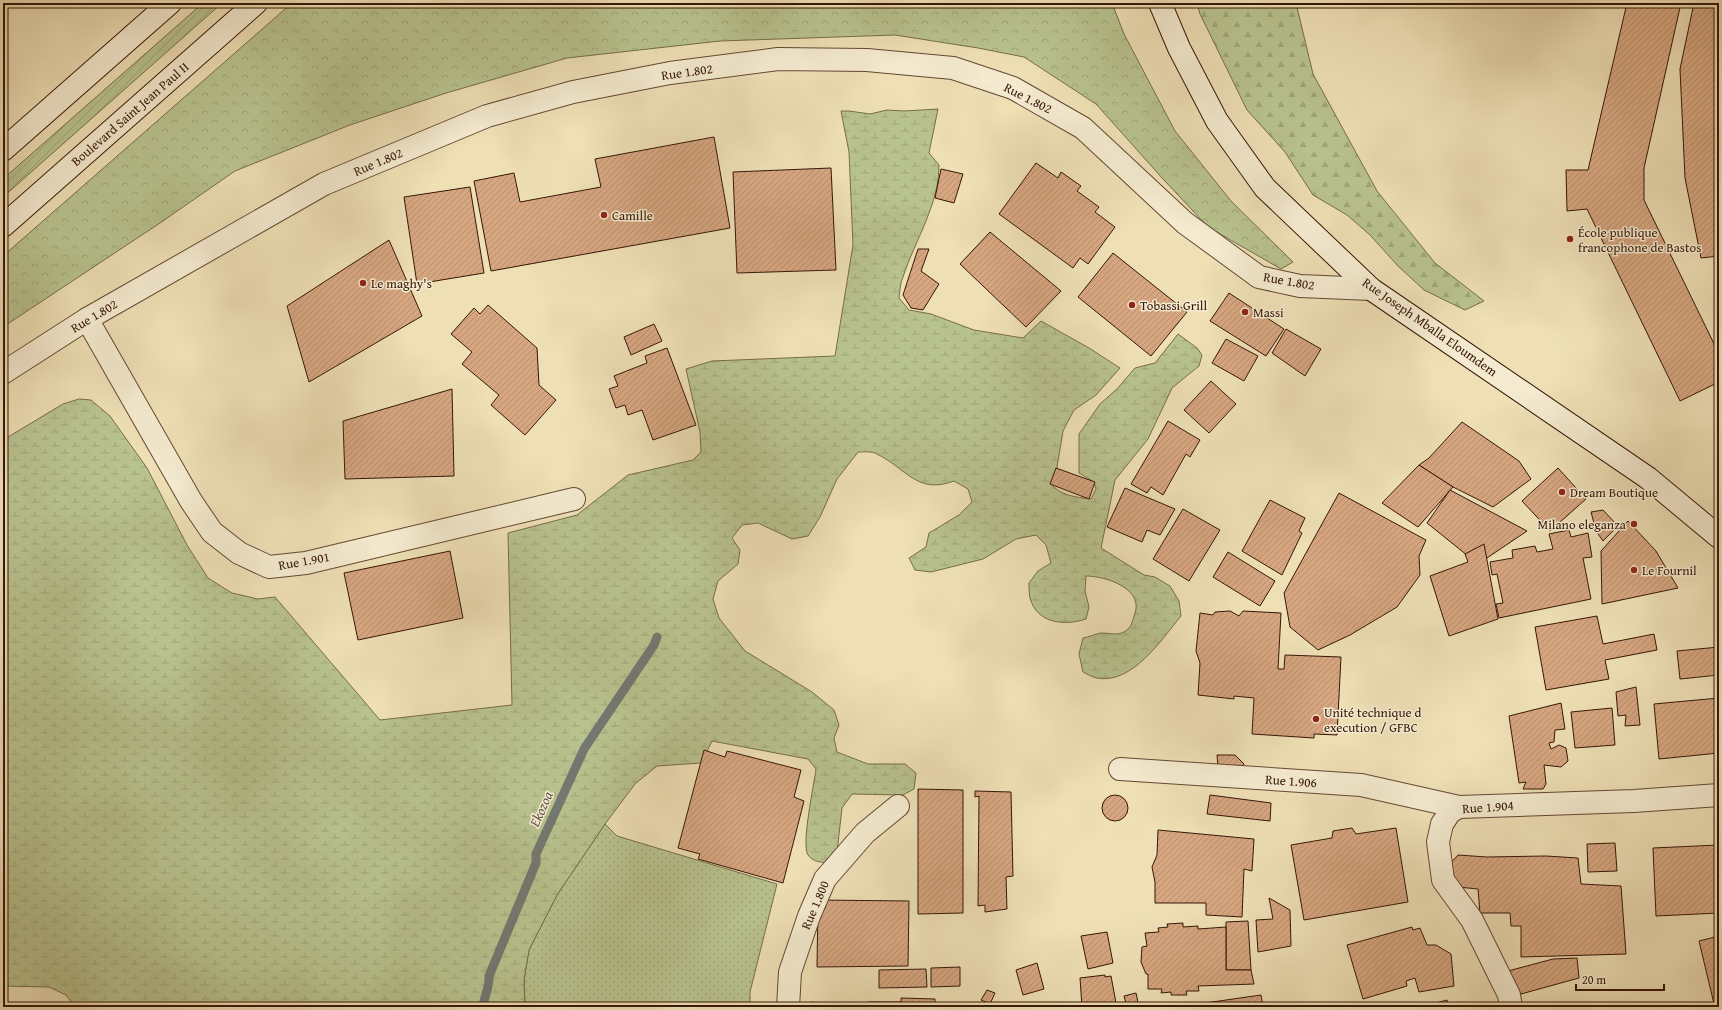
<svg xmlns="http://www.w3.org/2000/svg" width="1722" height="1010" viewBox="0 0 1722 1010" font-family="'Gentium Book Plus',serif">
<defs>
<pattern id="grass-dots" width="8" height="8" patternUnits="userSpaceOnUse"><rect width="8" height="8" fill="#b8c28e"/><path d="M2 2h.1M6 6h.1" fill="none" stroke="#9fa679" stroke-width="1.8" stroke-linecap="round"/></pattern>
<pattern id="forest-firs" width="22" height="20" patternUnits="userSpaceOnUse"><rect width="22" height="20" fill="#b8c28e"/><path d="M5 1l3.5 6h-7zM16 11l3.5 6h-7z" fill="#9fa679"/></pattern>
<pattern id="wetland-marsh" width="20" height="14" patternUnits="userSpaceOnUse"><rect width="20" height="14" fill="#b8c28e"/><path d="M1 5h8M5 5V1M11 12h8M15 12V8" fill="none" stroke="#9fa679"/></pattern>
<pattern id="park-crowns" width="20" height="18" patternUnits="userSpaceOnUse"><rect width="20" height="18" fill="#b8c28e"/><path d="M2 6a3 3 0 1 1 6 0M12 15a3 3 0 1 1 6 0" fill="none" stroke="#9fa679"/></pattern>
<pattern id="garden-furrows" width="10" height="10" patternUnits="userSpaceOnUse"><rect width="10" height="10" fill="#b8c28e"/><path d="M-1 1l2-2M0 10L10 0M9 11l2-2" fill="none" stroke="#9fa679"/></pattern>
<pattern id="building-hatch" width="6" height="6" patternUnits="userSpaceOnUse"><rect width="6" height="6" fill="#d6a680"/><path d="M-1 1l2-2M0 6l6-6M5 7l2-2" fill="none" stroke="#b88e6d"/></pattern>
</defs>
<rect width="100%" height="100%" fill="#eedfb5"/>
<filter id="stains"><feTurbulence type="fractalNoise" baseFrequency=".005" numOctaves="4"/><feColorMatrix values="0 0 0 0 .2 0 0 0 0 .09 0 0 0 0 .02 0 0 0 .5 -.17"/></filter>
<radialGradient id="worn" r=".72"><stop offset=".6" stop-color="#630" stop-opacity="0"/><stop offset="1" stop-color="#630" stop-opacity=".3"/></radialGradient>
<!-- grass -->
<path fill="url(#grass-dots)" stroke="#776c4a" d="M605 824 617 836 777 884 750 992V1007H525L524 980 529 950 557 895Z"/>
<!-- forest -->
<path fill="url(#forest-firs)" stroke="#776c4a" d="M1197 3H1296L1313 74 1377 191 1435 263 1484 301 1465 310 1424 290 1398 266 1370 235 1347 215 1313 195 1285 152 1247 110 1200 14Z"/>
<!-- wetland -->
<path fill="url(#wetland-marsh)" stroke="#776c4a" d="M938 109 929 153 939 165C939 205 915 240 903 277 900 283 900 291 899 298L909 310 931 314 974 330 1023 338 1041 321 1089 348 1120 368 1096 395 1074 410 1063 431 1056 473 1050 483C1061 496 1075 497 1091 499L1096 489 1094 482 1079 473V434L1100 404 1117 389 1135 368 1155 363 1178 334 1197 348 1202 355 1199 366 1172 388 1148 439 1115 480 1101 548 1144 575 1155 577 1170 586 1179 601 1181 616C1162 639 1132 685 1097 678 1092 677 1087 674 1083 672L1079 654 1083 638C1089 637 1096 634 1101 633 1112 633 1119 637 1128 629 1131 627 1133 620 1134 616 1146 589 1106 576 1086 576L1085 591 1089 607 1086 619C1065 626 1037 624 1030 598 1029 593 1029 587 1029 583L1038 571 1051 563 1046 545 1036 535 1016 539 983 559 931 572 915 570 909 558 926 547 929 533 959 515 972 502 968 489 954 481C917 495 906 468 877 454 872 451 864 452 858 452L837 479 820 517 808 536 792 539 758 523 742 525 732 538 740 550 738 564 718 581 713 599 719 618 745 651 812 692 834 710 839 725 834 738 837 752 868 764H905L916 773 914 789 903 795 852 794 842 808 837 852 831 863C822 862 814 863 808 855 801 845 814 785 816 769L808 759 712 741 701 763 657 766 635 784 605 824 557 895 529 950 524 980 525 1007H75L66 995 49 987 3 986V440L63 404 79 399 91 400 110 416 147 468 187 545 208 578 232 593 258 599 275 597 380 720 512 705 508 533 577 515 628 475 693 460 701 452 700 432 686 369 712 361 835 356 853 245 849 152 841 111H849L870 114 887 110 904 111Z"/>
<!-- park -->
<path fill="url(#park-crowns)" stroke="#776c4a" d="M292 3H1112L1124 34 1175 131 1231 201 1293 262 1281 269 1208 227 1163 179 1096 104 1024 57 978 48 895 35 720 41 567 58 446 93 350 125 235 171 160 223 3 327V256Z"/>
<!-- garden -->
<path fill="url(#garden-furrows)" stroke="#776c4a" d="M203 3H222L3 197V179Z"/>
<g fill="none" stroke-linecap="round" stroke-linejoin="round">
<!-- stream -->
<path stroke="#747871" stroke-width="9" d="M483 1007C484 996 490 987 489 976L536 863V854L584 749 654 645 657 637"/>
</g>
<!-- building -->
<g fill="url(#building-hatch)" stroke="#361607">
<path d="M1627 3H1681L1644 168V200L1719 354V382L1680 401 1587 209 1567 211 1566 170H1588Z"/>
<path d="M1694 3 1719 8V256L1701 258 1685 178 1680 69Z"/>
<path d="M714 137 730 228 491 271 474 181 514 173 520 202 601 187 595 159Z"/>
<path d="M1036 163 1058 178 1061 172 1081 186 1077 191 1099 207 1095 212 1115 227 1088 264 1080 258 1073 268 999 214Z"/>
<path d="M831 168 836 270 737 273 733 172Z"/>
<path d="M941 169 963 174 954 203 935 198Z"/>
<path d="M470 187 484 273 417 284 404 197Z"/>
<path d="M990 232 1061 291 1026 327 960 264Z"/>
<path d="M389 240 422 316 309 382 287 306Z"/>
<path d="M918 249H929L921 271 939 284 923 310 911 308 903 295Z"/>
<path d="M1113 253 1187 312 1151 356 1078 297Z"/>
<path d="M1229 293 1284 329 1266 356 1210 321Z"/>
<path d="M488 305 537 348 539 385 556 400 525 435 491 405 499 395 462 364 472 352 451 334 474 308 480 314Z"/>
<path d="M654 324 662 341 631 355 624 337Z"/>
<path d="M1286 329 1321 349 1305 376 1272 353Z"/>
<path d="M1226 339 1258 356 1244 381 1212 363Z"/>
<path d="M667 348 696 425 653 440 642 410 628 415 625 405 616 408 609 389 618 386 614 376 647 363 645 356Z"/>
<path d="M1211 381 1236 404 1209 433 1184 410Z"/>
<path d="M452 389 454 476 345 479 343 421Z"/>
<path d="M1168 421 1200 440 1190 457 1186 454 1163 495 1151 487 1147 493 1131 484Z"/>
<path d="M1462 422 1519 461 1531 479 1493 507 1453 487 1419 465 1429 458Z"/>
<path d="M1419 465 1453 487 1418 527 1382 503Z"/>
<path d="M1056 468 1095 482 1089 499 1050 484Z"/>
<path d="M1558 468 1586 499 1550 531 1522 501Z"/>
<path d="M1125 488 1175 509 1160 535 1147 530 1142 542 1107 527Z"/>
<path d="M1450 490 1527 531 1478 564 1427 523Z"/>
<path d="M1339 493 1426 540 1419 556 1420 575 1397 607 1350 635 1318 650 1290 627 1284 593Z"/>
<path d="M1270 500 1305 518 1299 531 1302 533 1282 575 1242 551Z"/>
<path d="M1183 509 1220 530 1189 581 1153 559Z"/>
<path d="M1603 510 1618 526 1603 541 1596 531 1591 512Z"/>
<path d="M1628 521 1656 551 1678 588 1602 604 1601 551Z"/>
<path d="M1569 530 1571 537 1588 533 1592 557 1583 558 1591 599 1499 618 1496 604 1503 603 1497 574 1492 575 1490 562 1513 558 1512 550 1535 546 1537 552 1553 549 1549 534Z"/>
<path d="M1484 544 1498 619 1449 636 1430 576 1468 562 1465 554Z"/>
<path d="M450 551 463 618 358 640 344 573Z"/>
<path d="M1228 552 1275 581 1260 606 1213 577Z"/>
<path d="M1230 611 1239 616 1243 611 1281 613 1278 669H1284L1285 655 1341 657 1337 735 1314 734V738L1252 734 1254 698 1234 696V699L1198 695 1200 663 1196 651 1200 613 1213 615 1215 612Z"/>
<path d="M1597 616 1603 644 1654 634 1657 650 1605 660 1609 679 1546 690 1535 627Z"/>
<path d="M1719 647V675L1680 679 1677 651Z"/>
<path d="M1636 687 1640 725 1625 726 1626 715 1618 716 1616 692Z"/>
<path d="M1719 698V753L1659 759 1654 704Z"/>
<path d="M1561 703 1565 729 1555 730 1554 742 1549 743 1551 749 1559 745 1566 748 1568 761 1561 767 1544 765 1546 784 1543 789H1523L1526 782 1519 783 1509 716Z"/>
<path d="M1612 708 1615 745 1575 748 1571 712Z"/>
<path d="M704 750 725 757 727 751 801 770 794 797 804 801 783 883 698 859 700 854 678 848Z"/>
<path d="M1217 755H1235L1244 764 1242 769 1218 767Z"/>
<path d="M918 789 963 790V913L918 914Z"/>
<path d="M975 791 1011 792 1013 876 1006 877 1007 909 985 912V905L978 906 979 796 975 797Z"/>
<path d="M1210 795 1271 803 1270 821 1207 814Z"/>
<circle cx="1115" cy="808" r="13"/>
<path d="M1352 828 1356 834 1396 828 1408 902 1304 920 1291 845 1332 838 1333 831Z"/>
<path d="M1158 830 1254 839 1252 871 1244 869 1242 917 1206 915V903H1155V882L1152 867 1157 855Z"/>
<path d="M1615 843 1617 871 1588 872 1587 844Z"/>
<path d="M1719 845V913L1656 916 1653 848Z"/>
<path d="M1458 855 1487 857 1546 856 1578 858 1581 884 1621 886 1626 954 1521 957V926H1511L1510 913H1480L1478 889 1458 887 1446 868Z"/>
<path d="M1269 898 1290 910 1291 946 1258 952 1256 920 1273 919Z"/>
<path d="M818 900 909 901 908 966 817 967Z"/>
<path d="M1248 921 1251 970H1226V922Z"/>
<path d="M1183 923V927L1198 926V929L1226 927V970H1251L1254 984 1198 986 1199 991H1186L1187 995H1171V992L1161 993 1162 989H1148V974H1146L1141 962 1142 947 1147 946 1145 933 1159 932 1158 928 1168 927 1167 924Z"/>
<path d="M1412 927 1413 930 1420 928 1427 945H1436L1451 954 1454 986 1419 992 1415 978 1406 981 1407 986 1363 999 1347 945Z"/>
<path d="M1107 932 1113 963 1088 969 1081 936Z"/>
<path d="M1719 936V1003L1714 1004 1699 941Z"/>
<path d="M1577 958 1579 978 1521 994 1508 971 1553 959Z"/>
<path d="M1037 963 1044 989 1023 995 1016 970Z"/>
<path d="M960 967V986L931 987V968Z"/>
<path d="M926 969 927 987 879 988V970Z"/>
<path d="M1105 975V977L1111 976 1116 1003 1082 1007 1080 978Z"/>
<path d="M987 990 995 993 990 1004 981 1000Z"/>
<path d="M1136 993 1139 1007H1127L1124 996Z"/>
<path d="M1261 995 1263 1007H1206L1205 1003Z"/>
<path d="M901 998 935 999V1007H868V1002H901Z"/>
<path d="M1447 1000 1449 1007H1421Z"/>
<path d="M814 1002 815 1006 837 1005V1007H807V1003Z"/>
</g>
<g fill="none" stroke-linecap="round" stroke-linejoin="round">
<!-- minor casing -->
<g stroke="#644832" stroke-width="24">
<g id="minor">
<path d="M87 319 191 501 212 532 239 553 269 567 306 563 574 499"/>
<path d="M3 373 87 319 324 184 487 116 573 92 670 73 778 59 867 60 953 68 1013 88 1083 128 1185 223 1259 277 1300 286 1371 289"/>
<path d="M1120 769 1361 785 1459 807"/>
<path d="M788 1007 790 972 809 916 825 879 865 833 898 806"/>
<path d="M1511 1007 1509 995 1472 920 1443 880 1438 842 1442 824 1450 812 1459 807 1634 801 1719 795"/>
</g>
</g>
<!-- secondary casing -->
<g stroke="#361607" stroke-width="24">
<g id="secondary">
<path d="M1160 3 1179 48 1217 121 1265 188 1371 289 1648 478 1719 537"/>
<path d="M3 150 170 3"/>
<path d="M3 226 256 3"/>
</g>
</g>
<!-- minor -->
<use href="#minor" stroke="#f4eacf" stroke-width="22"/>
<!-- secondary -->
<use href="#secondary" stroke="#f4eacf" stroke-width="22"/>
</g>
<!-- markers -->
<g fill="#8f2418" stroke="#f4eacf" stroke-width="1.5">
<circle cx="604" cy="215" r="4"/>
<circle cx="1570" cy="239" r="4"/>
<circle cx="363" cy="283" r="4"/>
<circle cx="1132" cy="305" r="4"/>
<circle cx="1245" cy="312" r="4"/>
<circle cx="1562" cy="492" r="4"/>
<circle cx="1634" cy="524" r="4"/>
<circle cx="1634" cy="570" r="4"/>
<circle cx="1316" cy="719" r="4"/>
</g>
<g text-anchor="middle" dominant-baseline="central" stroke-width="3" stroke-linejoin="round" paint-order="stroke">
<!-- street labels -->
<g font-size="13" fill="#361607" stroke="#f4eacf">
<text transform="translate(687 72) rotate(-8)">Rue 1.802</text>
<text transform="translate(1028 98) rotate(27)">Rue 1.802</text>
<text transform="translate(130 114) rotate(-41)">Boulevard Saint Jean Paul II</text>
<text transform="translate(378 162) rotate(-23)">Rue 1.802</text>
<text transform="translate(1289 281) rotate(10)">Rue 1.802</text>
<text transform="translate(94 316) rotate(-31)">Rue 1.802</text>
<text transform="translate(1430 327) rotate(35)">Rue Joseph Mballa Eloumdem</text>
<text transform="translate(304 561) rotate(-10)">Rue 1.901</text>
<text transform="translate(1291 781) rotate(4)">Rue 1.906</text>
<text transform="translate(1488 807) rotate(-4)">Rue 1.904</text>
<text transform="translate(815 905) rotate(-67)">Rue 1.800</text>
</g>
<!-- poi labels -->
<g font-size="13" fill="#361607" stroke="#f4eacf" text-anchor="start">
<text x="612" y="215">Camille</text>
<text x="1578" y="232">École publique<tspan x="1578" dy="15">francophone de Bastos</tspan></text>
<text x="371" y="283">Le maghy's</text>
<text x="1140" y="305">Tobassi Grill</text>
<text x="1253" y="312">Massi</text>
<text x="1570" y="492">Dream Boutique</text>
<text x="1626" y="524" text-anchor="end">Milano eleganza</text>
<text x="1642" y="570">Le Fournil</text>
<text x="1324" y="712">Unité technique d<tspan x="1324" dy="15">execution / GFBC</tspan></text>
</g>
<!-- water labels -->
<g font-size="14" font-style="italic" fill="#5a4f45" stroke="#f4eacf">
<text transform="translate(541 809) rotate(-66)">Ekozoa</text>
</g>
</g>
<!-- margin -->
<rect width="1722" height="1010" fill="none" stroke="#eedfb5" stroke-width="16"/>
<rect x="4" y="4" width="1714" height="1002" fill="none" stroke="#361607" stroke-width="2"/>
<rect x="8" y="8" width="1706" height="994" fill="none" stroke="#361607"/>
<!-- scale -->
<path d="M1576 984v6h88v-6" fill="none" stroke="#361607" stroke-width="2"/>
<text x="1582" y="984" font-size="12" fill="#361607" stroke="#f4eacf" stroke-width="3" paint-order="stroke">20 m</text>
<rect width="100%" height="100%" filter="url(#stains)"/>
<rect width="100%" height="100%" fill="url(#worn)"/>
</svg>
